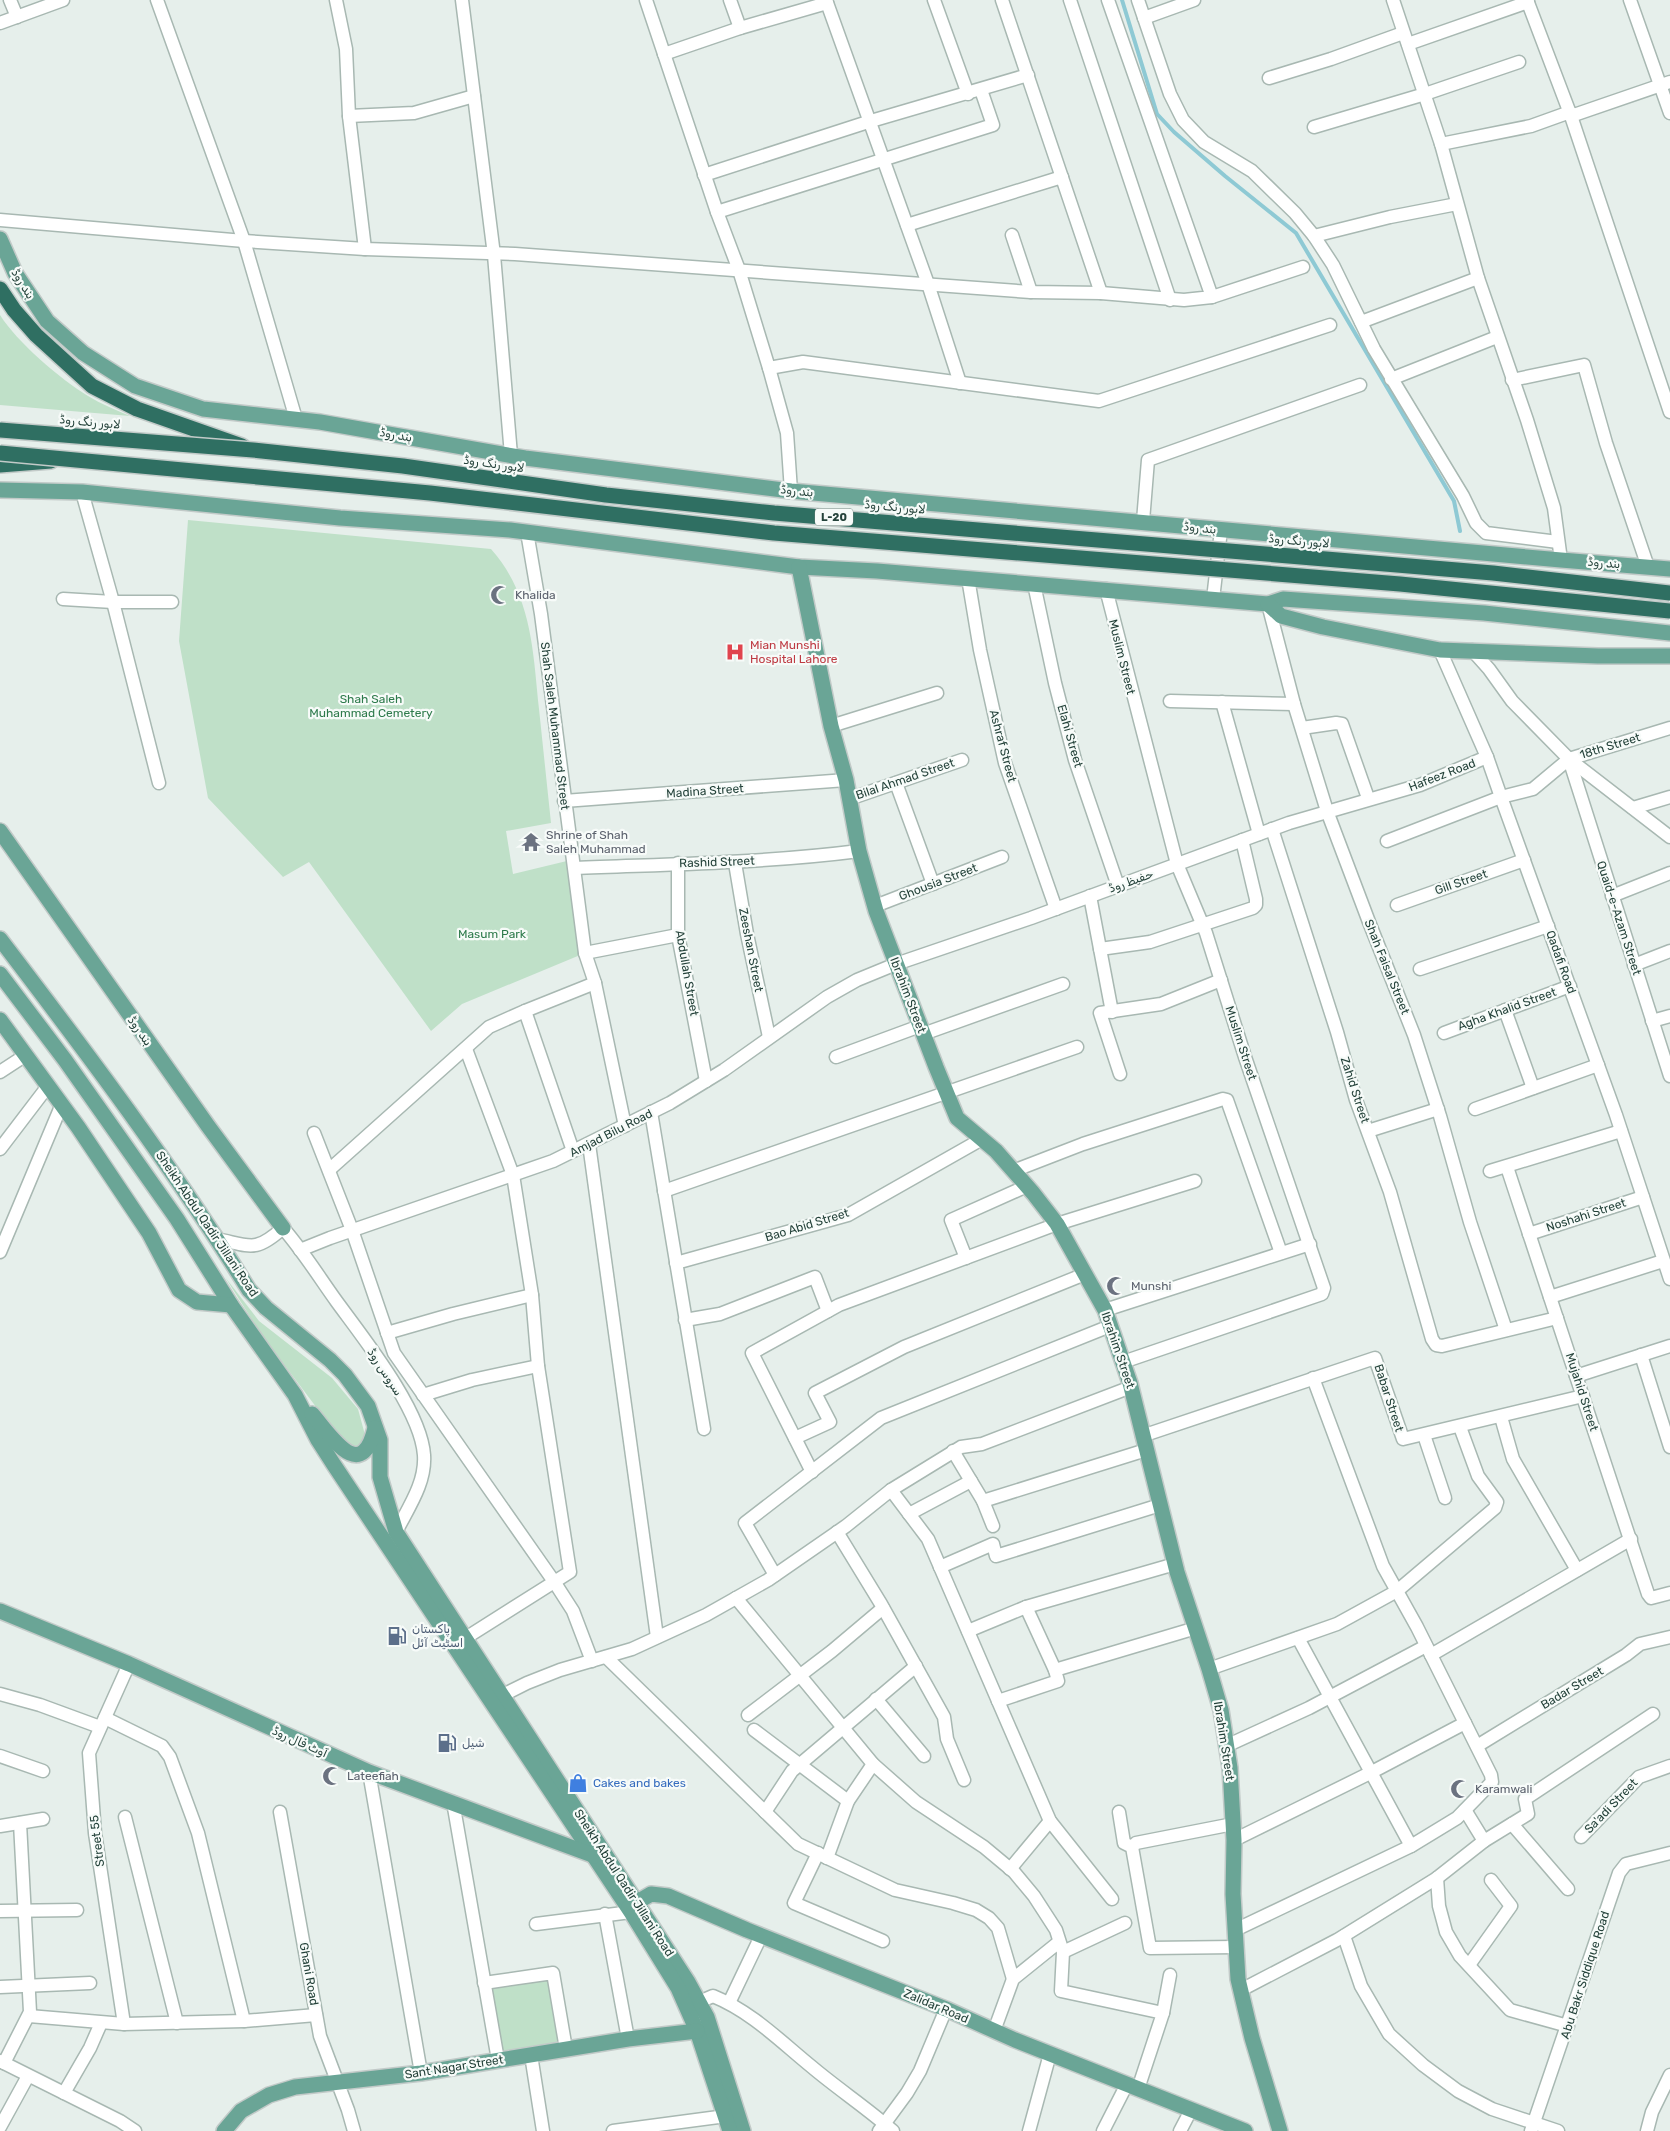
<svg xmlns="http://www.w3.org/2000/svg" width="1670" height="2131" viewBox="0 0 1670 2131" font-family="Rubik,Vazirmatn,sans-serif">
<rect width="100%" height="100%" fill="#e6efeb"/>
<!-- green -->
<g fill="#bfe0c8">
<path d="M0 315C17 342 60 379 88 396 101 404 116 410 130 416L0 405Z"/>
<path d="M188 520 491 549C532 595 533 651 539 709 543 747 547 785 551 823L506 831 513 874 571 860 585 953 462 1004 431 1031 309 862 283 877 208 798 179 641Z"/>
<path d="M225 1277 259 1321 332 1378 358 1409 365 1435 360 1445 350 1447 338 1436 261 1334Z"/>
<path d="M553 1973 566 2049 498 2060 484 1983Z"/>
</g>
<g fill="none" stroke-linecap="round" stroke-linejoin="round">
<!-- stream -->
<path stroke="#8ec9d4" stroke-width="4" d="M1122 0 1157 114 1174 132 1225 176 1296 233 1454 501 1460 531"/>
<!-- minor casing -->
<g stroke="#a8b8b2" stroke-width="15">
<g id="minor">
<path d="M10 0 17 17"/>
<path d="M157 0 244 241 296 419"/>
<path d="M336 0 346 49 349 116 365 249"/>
<path d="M462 0 494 255 511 455"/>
<path d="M646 0 717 212 739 270 769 368 787 433 791 491"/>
<path d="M730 0 740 28"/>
<path d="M826 0 928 284 960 383"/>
<path d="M934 0 968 94"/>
<path d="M1002 0 1101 293"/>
<path d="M1070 0 1170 300"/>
<path d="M1138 0 1170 94 1183 120 1204 142 1252 171 1295 213 1314 236 1333 265 1374 349 1463 496 1476 523 1486 533 1558 542"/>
<path d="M1393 0 1441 144 1478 278 1527 420 1554 508 1561 560"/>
<path d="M1527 0 1571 116 1670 412"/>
<path d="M1630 0 1670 113"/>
<path d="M1144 18 1194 0"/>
<path d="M0 23 63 0"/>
<path d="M1408 44 1528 2"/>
<path d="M664 54 740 28 827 3"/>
<path d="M1269 78 1331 59 1403 33"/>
<path d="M349 116 414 113 474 96"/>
<path d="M1571 116 1670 82"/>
<path d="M1314 127 1425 94 1519 62"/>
<path d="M1441 144 1531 126 1570 112"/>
<path d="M704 175 871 121 1028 75"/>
<path d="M717 212 993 125 981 90"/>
<path d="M0 220 244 241 365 249 515 254 1031 292 1101 293 1184 300 1212 297 1108 0"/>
<path d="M907 225 1062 177"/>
<path d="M1012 235 1031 292"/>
<path d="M1314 236 1390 217 1457 204"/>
<path d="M1212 297 1303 267"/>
<path d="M1361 322 1478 278"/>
<path d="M769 368 803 362 1099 401 1330 325"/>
<path d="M1391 379 1497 337"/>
<path d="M1512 380 1584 365 1606 443 1648 567"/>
<path d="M82 492 113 602 159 783"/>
<path d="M1143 521 1148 460 1360 385"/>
<path d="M527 532 541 614 585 953 595 983 625 1126"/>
<path d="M968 578 980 650 1005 763 1056 909"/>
<path d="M1034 584 1055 683 1075 760 1118 886"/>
<path d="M1106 589 1177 864 1206 933 1245 1057 1324 1288 1322 1294 1123 1362"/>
<path d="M63 599 113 602H172"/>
<path d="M1213 599 1221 530"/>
<path d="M1268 604 1294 704 1327 811 1369 922 1414 1035 1440 1116 1470 1222 1506 1330"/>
<path d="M1440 650 1487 757 1501 797 1616 1115 1670 1279"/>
<path d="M1472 650 1489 669 1512 701 1569 759 1670 837"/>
<path d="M1170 701 1294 704"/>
<path d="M1222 702 1259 834"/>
<path d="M831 726 937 693"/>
<path d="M1302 728 1336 723 1342 724 1368 798"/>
<path d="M1569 759 1670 1076"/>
<path d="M896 783 933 884"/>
<path d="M849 799 962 760"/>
<path d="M564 801 846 780"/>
<path d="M1633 808 1670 797"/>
<path d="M1272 829 1337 1032 1356 1100 1390 1192 1432 1339 1436 1345 1442 1346 1557 1318"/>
<path d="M1387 841 1501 797 1533 789 1569 759 1670 728"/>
<path d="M678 863V935L706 1081"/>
<path d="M735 863 747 934 769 1037"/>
<path d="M575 868C670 864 765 863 859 851"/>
<path d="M1090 896 1112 1012"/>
<path d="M1612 896 1670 873"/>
<path d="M1397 905 1524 860"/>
<path d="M875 906 1002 857"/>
<path d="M1100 949 1150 942 1253 908 1256 905V899L1242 840"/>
<path d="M585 953 678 935"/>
<path d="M1634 965 1670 951"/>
<path d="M1420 969 1548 926"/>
<path d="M1505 1010 1533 1088"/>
<path d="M525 1011 595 983"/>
<path d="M1652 1021 1670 1016"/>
<path d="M1444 1033 1570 986"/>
<path d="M923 1034 1063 984"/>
<path d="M836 1057 920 1026"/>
<path d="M0 1072 26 1055"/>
<path d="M1120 1074 1100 1013 1161 1004 1221 980"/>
<path d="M1475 1109 1598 1065"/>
<path d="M651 1112 704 1429"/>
<path d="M1368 1131 1438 1109"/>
<path d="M314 1133 352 1230 394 1353 555 1583 573 1611 592 1661"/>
<path d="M589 1144 657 1637"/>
<path d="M0 1149 48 1086"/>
<path d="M1507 1167 1648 1594 1651 1598 1670 1593"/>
<path d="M329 1170 489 1027 525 1011 573 1151"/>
<path d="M1013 1171 1083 1144 1223 1099 1227 1100 1281 1253"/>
<path d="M1490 1171 1621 1131"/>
<path d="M664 1191 1077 1047"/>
<path d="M1529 1234 1643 1197"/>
<path d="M217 1239C251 1246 255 1253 283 1228 303 1251 319 1277 337 1302 364 1339 421 1410 424 1455 426 1483 408 1508 396 1532"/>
<path d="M300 1250 330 1238 553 1161 670 1103 724 1070 827 997 857 980 896 964 1031 918 1289 823 1420 785 1487 757"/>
<path d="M0 1252 62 1104"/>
<path d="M966 1258 951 1220 1027 1186"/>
<path d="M676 1263 848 1215 982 1139"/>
<path d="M1550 1297 1663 1261"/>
<path d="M1105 1310 1310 1244"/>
<path d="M685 1320 720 1314 815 1277 828 1311"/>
<path d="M387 1333 453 1314 532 1295"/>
<path d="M1641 1355 1670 1447"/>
<path d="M1576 1376 1670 1346"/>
<path d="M423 1395 472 1380 538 1366"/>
<path d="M1501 1417 1513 1459 1577 1570"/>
<path d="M1424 1435 1445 1498"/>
<path d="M1142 1436 1375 1358 1403 1439 1583 1396"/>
<path d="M795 1438 830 1422 815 1393 904 1347 1085 1274"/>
<path d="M953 1451 983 1501 993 1526"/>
<path d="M812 1472 752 1353 839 1305 1057 1224 1195 1181"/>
<path d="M891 1490 928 1539 1050 1821 1112 1899"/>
<path d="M983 1501 1146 1450"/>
<path d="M909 1514 971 1481"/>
<path d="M837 1532 881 1604 944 1717 947 1739 964 1780"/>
<path d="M940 1567 993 1544 996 1556 1160 1505"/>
<path d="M775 1575 745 1523 881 1418 1110 1326"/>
<path d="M736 1598 873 1764 916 1802 984 1847 1014 1872 1034 1896 1056 1930 1063 1952 1061 1991 1163 2013 1138 2089"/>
<path d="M1026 1607 1055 1670"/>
<path d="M968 1631 1026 1607 1175 1564"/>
<path d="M1298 1638 1411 1846"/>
<path d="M464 1639 570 1572 538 1366 532 1295 513 1175 466 1049"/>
<path d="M1431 1655 1631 1539"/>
<path d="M606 1657 798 1844 895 1890 953 1903 976 1910 989 1918 998 1928 1013 1979"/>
<path d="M1209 1669 1337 1624 1397 1591 1495 1508 1497 1502 1478 1476 1460 1427"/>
<path d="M0 1694 40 1705 100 1727"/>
<path d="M501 1696 527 1683 560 1670 632 1649 706 1615 768 1580 846 1526 891 1490 961 1447 982 1444 1131 1387"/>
<path d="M876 1699 924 1756"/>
<path d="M998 1701 1058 1681 1055 1670 1196 1628"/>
<path d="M748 1715 832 1651 883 1608"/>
<path d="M754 1730 848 1801"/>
<path d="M1226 1746 1309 1708 1426 1646"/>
<path d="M1477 1746 1626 1655 1640 1644 1670 1637"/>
<path d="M0 1756 43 1771"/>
<path d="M369 1772 421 2073"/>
<path d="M453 1802 498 2060"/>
<path d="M280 1812 320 2036 348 2110 354 2131"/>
<path d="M765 1812 792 1771 916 1666"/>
<path d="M1119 1812 1124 1843 1132 1847 1150 1948 1236 1947"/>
<path d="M125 1817 177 2023"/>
<path d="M1512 1824 1568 1889"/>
<path d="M0 1826 43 1819"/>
<path d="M1581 1837 1639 1777 1670 1766"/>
<path d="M1234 1840 1370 1773 1465 1723"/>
<path d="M1484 1841 1528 1814 1525 1799 1653 1714"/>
<path d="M1132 1847 1136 1843 1233 1824"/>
<path d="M818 1853 794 1903 883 1941"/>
<path d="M827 1858 848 1801 873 1764"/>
<path d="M1010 1869 1050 1821"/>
<path d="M1437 1878 1439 1906 1446 1932 1460 1956 1510 2010 1568 2026"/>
<path d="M0 1911 77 1910"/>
<path d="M605 1914 628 2039"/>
<path d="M536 1924 631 1912"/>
<path d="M1235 1930 1411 1846 1457 1818 1492 1782 1491 1775 1417 1627 1383 1566 1313 1378"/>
<path d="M1344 1936 1361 1986 1389 2034 1423 2065 1458 2091 1492 2109 1558 2131"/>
<path d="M1063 1952 1125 1923"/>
<path d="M1469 1965 1511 1906 1491 1880"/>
<path d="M484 1983 553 1973 566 2049"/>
<path d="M0 1987 90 1983"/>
<path d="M1241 1990 1337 1940 1437 1878 1484 1841 1465 1810"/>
<path d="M699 2002 713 1996C752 2012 780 2041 812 2067 838 2089 867 2108 893 2131"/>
<path d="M729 2003 761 1936"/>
<path d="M1163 2013 1170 1975"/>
<path d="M29 2016 124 2024 244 2021 198 1833 170 1757 162 1746 105 1718"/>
<path d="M244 2021 316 2015"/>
<path d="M124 2024 95 1833 89 1753 129 1664"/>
<path d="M994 2031 1013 1979 1059 1942"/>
<path d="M531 2055 543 2131"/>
<path d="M0 2061 120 2121 135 2131"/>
<path d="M4 2063 30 2012 20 1823"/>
<path d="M64 2093 90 2048 101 2023"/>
<path d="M0 2127 28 2076"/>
<path d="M613 2131 726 2116"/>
<path d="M879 2131 907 2093 920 2071 946 2009"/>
<path d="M1029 2131 1050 2054"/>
<path d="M1103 2131 1127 2084"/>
<path d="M1180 2131 1191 2110"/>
<path d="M1531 2131 1619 1873 1626 1864 1670 1853"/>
<path d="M1647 2131 1652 2112 1670 2075"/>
</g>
</g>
<!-- major casing -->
<g stroke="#c2cac8" stroke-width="18">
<g id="major">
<path d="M0 239 15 273 47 321 83 353 135 386 203 409 320 422 525 458 791 491 1561 560 1670 569"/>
<path d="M0 490 82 492 340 518 510 530 799 567 877 571 1268 604 1283 599 1484 613 1670 633"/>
<path d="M799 567 831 726 846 780 859 851 876 911 936 1067 957 1118 996 1151 1033 1193 1057 1224 1105 1310 1130 1383 1177 1572 1209 1669 1221 1710 1230 1768 1234 1840 1233 1894 1238 1979 1252 2038 1280 2131"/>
<path d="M1268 604 1281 616 1323 627 1440 650 1598 656H1670"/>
<path d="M0 831 208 1126 283 1228"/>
<path d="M0 939C87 1053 173 1167 249 1290L266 1308 330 1360 345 1375 368 1406 380 1440V1477L396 1532 688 1982 707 2017 743 2131"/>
<path d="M0 974 65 1060 177 1219 231 1305 295 1395 318 1440 334 1465 631 1912 678 1988 697 2031 730 2131"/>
<path d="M0 1020 78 1127 149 1233 179 1290 197 1302 231 1305"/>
<path d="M312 1414C331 1436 361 1485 375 1428"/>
<path d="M0 1611 129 1664 369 1772 595 1856"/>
<path d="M629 1907 651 1894 668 1896 747 1930 946 2009 1015 2040 1245 2131"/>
<path d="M224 2131 241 2111 269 2095 295 2087 421 2073 628 2039 697 2031"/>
</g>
</g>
<!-- highway casing -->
<g stroke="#c2cac8" stroke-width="18">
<g id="highway">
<path d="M0 289 14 310 36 335 92 386 137 409 242 446"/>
<path d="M0 465 51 461"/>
</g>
</g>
<!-- minor -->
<use href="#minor" stroke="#fff" stroke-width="12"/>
<!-- major -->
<use href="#major" stroke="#6aa596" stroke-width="15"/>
<!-- highway -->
<use href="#highway" stroke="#2f6f62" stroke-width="15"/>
<!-- highway-bridge casing -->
<g stroke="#c2cac8" stroke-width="18" stroke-linecap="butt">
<g id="highway-bridge">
<path d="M0 430 253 450 403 466 606 495 774 513 1493 573 1670 593"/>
<path d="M0 453 430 493 774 533 1400 584 1670 611"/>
</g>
</g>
<!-- highway-bridge -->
<use href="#highway-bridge" stroke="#2f6f62" stroke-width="15"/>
</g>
<!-- icons -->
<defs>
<g id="mosque-bare" transform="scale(1.5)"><path d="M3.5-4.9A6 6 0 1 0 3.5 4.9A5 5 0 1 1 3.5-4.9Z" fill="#6b7280" stroke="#f7fbf9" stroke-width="2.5" paint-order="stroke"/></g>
<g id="hospital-bare" transform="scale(1.5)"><path d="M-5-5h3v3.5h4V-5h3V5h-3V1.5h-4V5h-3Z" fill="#e0444e" stroke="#f7fbf9" stroke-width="2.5" paint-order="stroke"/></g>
<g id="temple-bare" transform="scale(1.5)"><path d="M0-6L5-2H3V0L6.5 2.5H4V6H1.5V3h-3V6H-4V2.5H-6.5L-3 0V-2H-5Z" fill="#6b7280" stroke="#f7fbf9" stroke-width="2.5" paint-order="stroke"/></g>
<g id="fuel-bare" transform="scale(1.5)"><path d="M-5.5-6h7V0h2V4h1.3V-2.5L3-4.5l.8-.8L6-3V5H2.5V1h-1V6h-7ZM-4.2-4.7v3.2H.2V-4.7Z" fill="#5c6f8a" stroke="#f7fbf9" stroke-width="2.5" paint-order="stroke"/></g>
<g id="shop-bare" transform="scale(1.5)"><path d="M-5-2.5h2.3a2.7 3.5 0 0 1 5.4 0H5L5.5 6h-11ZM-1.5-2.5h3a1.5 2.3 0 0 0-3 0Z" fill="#3f7fe0" stroke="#f7fbf9" stroke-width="2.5" paint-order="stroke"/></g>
</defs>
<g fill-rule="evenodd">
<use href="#mosque-bare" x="500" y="595"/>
<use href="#hospital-bare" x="735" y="652"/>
<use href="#temple-bare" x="531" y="842"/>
<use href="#mosque-bare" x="1116" y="1286"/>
<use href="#fuel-bare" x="397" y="1636"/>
<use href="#fuel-bare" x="447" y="1743"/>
<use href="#mosque-bare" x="332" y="1776"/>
<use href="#shop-bare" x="578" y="1783"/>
<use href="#mosque-bare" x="1460" y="1789"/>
</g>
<g text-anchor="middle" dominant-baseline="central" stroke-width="4.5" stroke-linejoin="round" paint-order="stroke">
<!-- shield labels -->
<rect fill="#f7fbf9" stroke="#637a73" stroke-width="1" x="815" y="508.5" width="38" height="17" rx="4"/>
<g font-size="11" font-weight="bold" fill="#24423a">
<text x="834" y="517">L-20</text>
</g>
<!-- street labels -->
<g font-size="12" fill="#24423a" stroke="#f7fbf9">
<text transform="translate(23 284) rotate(58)">بند روڈ</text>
<text transform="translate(90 422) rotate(5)">لاہور رنگ روڈ</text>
<text transform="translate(396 435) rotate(10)">بند روڈ</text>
<text transform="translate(494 464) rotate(8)">لاہور رنگ روڈ</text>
<text transform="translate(797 491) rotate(6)">بند روڈ</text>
<text transform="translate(895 507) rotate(5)">لاہور رنگ روڈ</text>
<text transform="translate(1200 528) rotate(6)">بند روڈ</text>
<text transform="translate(1299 541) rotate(5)">لاہور رنگ روڈ</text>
<text transform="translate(1604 563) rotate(4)">بند روڈ</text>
<text transform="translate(1122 657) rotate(76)">Muslim Street</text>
<text transform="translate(555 726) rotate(83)">Shah Saleh Muhammad Street</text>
<text transform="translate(1070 736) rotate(74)">Elahi Street</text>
<text transform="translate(1003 746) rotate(75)">Ashraf Street</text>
<text transform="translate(1610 746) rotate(-17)">18th Street</text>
<text transform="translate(1442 775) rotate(-21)">Hafeez Road</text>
<text transform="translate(905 779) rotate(-19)">Bilal Ahmad Street</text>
<text transform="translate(705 791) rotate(-4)">Madina Street</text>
<text transform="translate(717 862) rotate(-2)">Rashid Street</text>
<text transform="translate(1131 881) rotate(-20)">حفیظ روڈ</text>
<text transform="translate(938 882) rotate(-21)">Ghousia Street</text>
<text transform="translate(1461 882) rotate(-19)">Gill Street</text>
<text transform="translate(1619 918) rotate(72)">Quaid-e-Azam Street</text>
<text transform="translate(751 950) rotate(79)">Zeeshan Street</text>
<text transform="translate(1561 962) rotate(70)">Qadafi Road</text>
<text transform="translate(1387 967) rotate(68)">Shah Faisal Street</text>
<text transform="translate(687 973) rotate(80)">Abdullah Street</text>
<text transform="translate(908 995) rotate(69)">Ibrahim Street</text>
<text transform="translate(1507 1009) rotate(-20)">Agha Khalid Street</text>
<text transform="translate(140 1031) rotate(55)">بند روڈ</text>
<text transform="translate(1241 1043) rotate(72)">Muslim Street</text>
<text transform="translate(1355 1090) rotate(72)">Zahid Street</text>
<text transform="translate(611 1133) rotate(-27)">Amjad Bilu Road</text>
<text transform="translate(1586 1215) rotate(-18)">Noshahi Street</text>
<text transform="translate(207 1224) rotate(56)">Sheikh Abdul Qadir Jillani Road</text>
<text transform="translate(807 1225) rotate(-17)">Bao Abid Street</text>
<text transform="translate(1118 1350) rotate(71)">Ibrahim Street</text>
<text transform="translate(385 1372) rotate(57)">سروس روڈ</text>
<text transform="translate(1582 1392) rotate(72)">Mujahid Street</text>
<text transform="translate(1389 1398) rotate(72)">Babar Street</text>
<text transform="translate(1572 1688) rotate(-31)">Badar Street</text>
<text transform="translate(1224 1741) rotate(81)">Ibrahim Street</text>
<text transform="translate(300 1742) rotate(24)">آوٹ فال روڈ</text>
<text transform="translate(1611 1806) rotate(-46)">Sa'adi Street</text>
<text transform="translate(97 1841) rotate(-97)">Street 55</text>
<text transform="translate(624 1883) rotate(57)">Sheikh Abdul Qadir Jillani Road</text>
<text transform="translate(309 1974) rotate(80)">Ghani Road</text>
<text transform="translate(1585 1975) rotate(-72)">Abu Bakr Siddique Road</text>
<text transform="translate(936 2006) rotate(23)">Zalidar Road</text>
<text transform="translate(454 2067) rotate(-9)">Sant Nagar Street</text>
</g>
<!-- worship labels -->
<g font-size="12" fill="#5b616d" stroke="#f7fbf9" text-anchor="start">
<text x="515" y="595">Khalida</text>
<text x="546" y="835">Shrine of Shah<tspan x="546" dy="14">Saleh Muhammad</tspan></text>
<text x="1131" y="1286">Munshi</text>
<text x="347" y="1776">Lateefiah</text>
<text x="1475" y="1789">Karamwali</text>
</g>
<!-- health labels -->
<g font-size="12" fill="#be3a42" stroke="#f7fbf9" text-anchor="start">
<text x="750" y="645">Mian Munshi<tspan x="750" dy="14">Hospital Lahore</tspan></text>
</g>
<!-- park labels -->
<g font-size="12" fill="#2d7a4b" stroke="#f7fbf9">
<text x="371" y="699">Shah Saleh<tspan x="371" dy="14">Muhammad Cemetery</tspan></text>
<text x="492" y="934">Masum Park</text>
</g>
<!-- service labels -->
<g font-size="12" fill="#4e5e75" stroke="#f7fbf9" text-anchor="start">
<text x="412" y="1629">پاکستان<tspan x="412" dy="14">اسٹیٹ آئل</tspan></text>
<text x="462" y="1743">شیل</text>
</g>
<!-- shop labels -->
<g font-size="12" fill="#366cbe" stroke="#f7fbf9" text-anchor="start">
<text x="593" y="1783">Cakes and bakes</text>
</g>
</g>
</svg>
